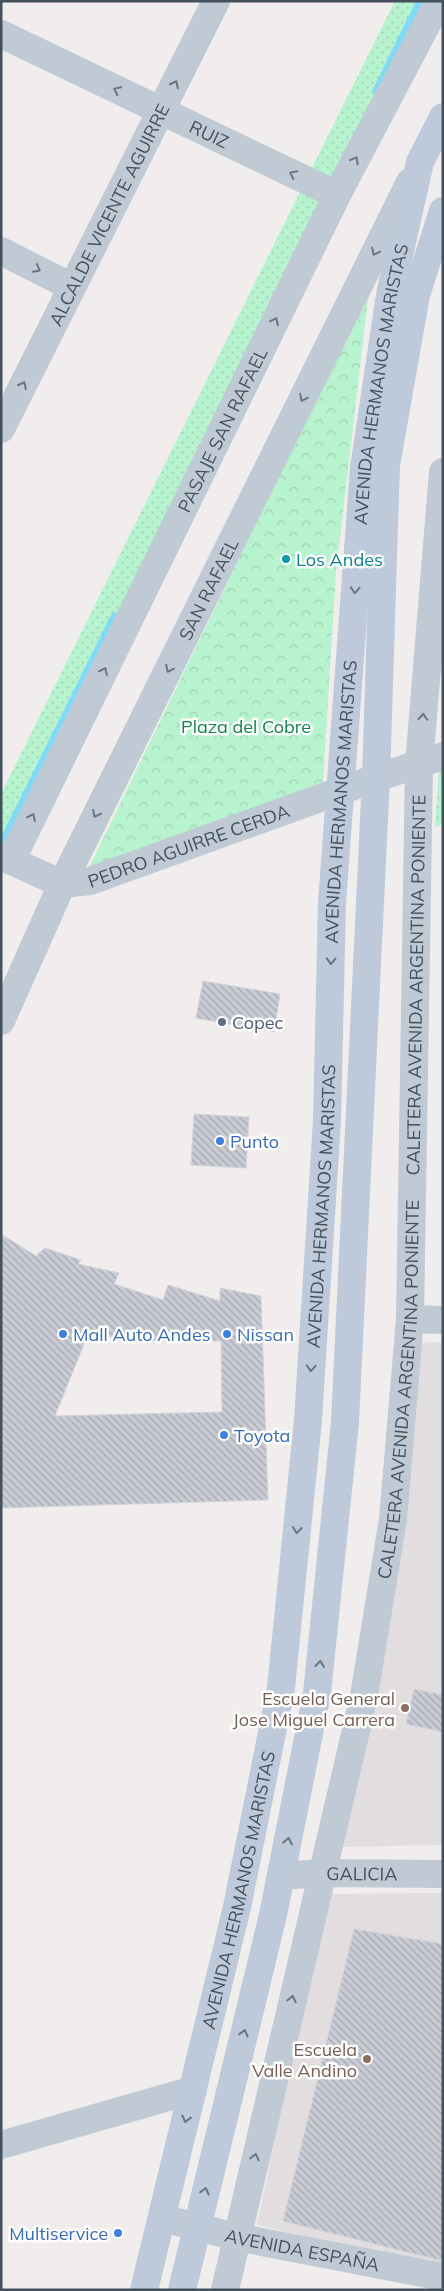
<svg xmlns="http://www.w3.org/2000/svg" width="444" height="2291" viewBox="0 0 444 2291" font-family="Mulish,sans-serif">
<defs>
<pattern id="grass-dots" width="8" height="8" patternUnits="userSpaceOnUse" patternTransform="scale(1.25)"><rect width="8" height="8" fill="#b7f3cf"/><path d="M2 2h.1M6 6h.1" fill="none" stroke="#9fd2b4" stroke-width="1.8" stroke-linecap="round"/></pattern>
<pattern id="park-crowns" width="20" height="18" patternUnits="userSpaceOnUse" patternTransform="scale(1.25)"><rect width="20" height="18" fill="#b7f3cf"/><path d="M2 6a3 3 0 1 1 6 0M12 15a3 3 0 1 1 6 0" fill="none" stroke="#9fd2b4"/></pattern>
<pattern id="building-back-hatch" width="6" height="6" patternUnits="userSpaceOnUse" patternTransform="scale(1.25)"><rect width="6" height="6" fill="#c9ccd4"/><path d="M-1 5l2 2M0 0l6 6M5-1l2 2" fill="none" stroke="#a5a8af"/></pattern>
</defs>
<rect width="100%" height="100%" fill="#f1eded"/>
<!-- education -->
<g fill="#e2dedf">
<path d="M443 1342V1845L339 1847 412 1343Z"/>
<path d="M443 1893V2268L257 2225 326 1894Z"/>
</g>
<!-- grass -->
<g fill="url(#grass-dots)">
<path d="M395 1H421L6 837 1 835V794Z"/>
<path d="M443 769V824L435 828 439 770Z"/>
</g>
<!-- park -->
<path fill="url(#park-crowns)" d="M369 291 336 572 323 782 88 870Z"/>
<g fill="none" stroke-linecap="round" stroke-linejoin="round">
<!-- stream -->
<g stroke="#7fdaf5" stroke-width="9">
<path d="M377 91 421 1"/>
<path d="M2 853 6 837 115 617"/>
</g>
</g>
<!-- building -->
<g fill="url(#building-back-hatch)" stroke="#d1d3da" fill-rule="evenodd">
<path d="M203 981 280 994 274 1032 196 1018Z"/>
<path d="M194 1114 249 1117 246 1168 191 1165Z"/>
<path d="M1 1234 36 1256 45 1248 81 1260 78 1264 119 1273 114 1284 163 1300 168 1285 220 1301V1288L261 1296 268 1500 1 1508ZM88 1334 143 1341H221L222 1412 55 1416Z"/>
<path d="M414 1689 443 1695V1732L406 1724Z"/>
<path d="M354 1929 443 1944V2261L283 2221Z"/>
</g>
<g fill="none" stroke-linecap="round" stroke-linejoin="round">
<!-- minor -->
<g stroke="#bfcad5" stroke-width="28">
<path id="s1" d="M1 34 337 195"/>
<path d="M1 251 72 287"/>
<path id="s2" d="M1 429 216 1"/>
<path d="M376 778 443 756"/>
<path id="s3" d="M11 861 337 195 439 1"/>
<path d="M410 1319 443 1320"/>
<path id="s4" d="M281 1876 322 1873 443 1874"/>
<path id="s5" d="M162 2218 236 2237 443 2277"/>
<path id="s6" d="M225 2290 364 1696 393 1519 410 1319 419 765 443 472"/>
</g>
<!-- tertiary -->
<g stroke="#bfcad5" stroke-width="28">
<path id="s7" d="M1 856 62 884 90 881 376 778"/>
<path id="s8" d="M1 1021 62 884 410 182"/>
<path d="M1 2145 193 2090"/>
</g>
<!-- secondary -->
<g stroke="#becad9" stroke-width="28">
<path id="s9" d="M144 2290 237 1907 281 1688 308 1420 327 1120 332 903 364 468 390 295 420 162 443 117"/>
<path d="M182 2290 273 1915 317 1693 345 1422 376 778 386 465 416 295 443 211"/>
</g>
</g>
<!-- one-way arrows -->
<defs><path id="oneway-chevron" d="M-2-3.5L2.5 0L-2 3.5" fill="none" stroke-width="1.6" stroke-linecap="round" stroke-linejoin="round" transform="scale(1.25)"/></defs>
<g stroke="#697581">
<use href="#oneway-chevron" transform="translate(175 84) rotate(-63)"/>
<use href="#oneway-chevron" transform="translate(117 90) rotate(-154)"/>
<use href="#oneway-chevron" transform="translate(355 160) rotate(-62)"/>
<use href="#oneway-chevron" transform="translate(293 174) rotate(-154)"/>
<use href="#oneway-chevron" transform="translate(375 252) rotate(116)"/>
<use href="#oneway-chevron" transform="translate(37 269) rotate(27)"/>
<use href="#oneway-chevron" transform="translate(275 321) rotate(-64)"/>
<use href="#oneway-chevron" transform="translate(23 385) rotate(-63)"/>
<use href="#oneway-chevron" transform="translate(303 398) rotate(116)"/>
<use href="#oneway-chevron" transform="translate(169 669) rotate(116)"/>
<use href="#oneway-chevron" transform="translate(104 671) rotate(-64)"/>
<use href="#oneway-chevron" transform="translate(423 717) rotate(-86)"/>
<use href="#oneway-chevron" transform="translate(96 814) rotate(116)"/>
<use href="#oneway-chevron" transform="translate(32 817) rotate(-64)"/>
<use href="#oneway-chevron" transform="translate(292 1999) rotate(-77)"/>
<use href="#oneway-chevron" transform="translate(255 2157) rotate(-77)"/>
</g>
<g stroke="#697582">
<use href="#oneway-chevron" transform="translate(355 590) rotate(94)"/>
<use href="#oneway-chevron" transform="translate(331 961) rotate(92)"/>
<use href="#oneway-chevron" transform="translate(311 1368) rotate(94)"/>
<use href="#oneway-chevron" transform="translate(297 1530) rotate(96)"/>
<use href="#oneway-chevron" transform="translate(320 1664) rotate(-84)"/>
<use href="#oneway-chevron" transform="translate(288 1841) rotate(-79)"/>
<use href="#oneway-chevron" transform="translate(244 2033) rotate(-76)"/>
<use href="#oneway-chevron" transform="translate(186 2119) rotate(104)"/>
<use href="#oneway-chevron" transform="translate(205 2191) rotate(-76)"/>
</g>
<!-- markers -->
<circle fill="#0f9aa8" stroke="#fff" stroke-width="2" cx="286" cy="559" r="5"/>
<circle fill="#5c6f8a" stroke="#fff" stroke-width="2" cx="222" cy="1022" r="5"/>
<g fill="#3f7fe0" stroke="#fff" stroke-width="2">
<circle cx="220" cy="1141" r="5"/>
<circle cx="63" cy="1334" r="5"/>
<circle cx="227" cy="1334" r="5"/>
<circle cx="224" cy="1435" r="5"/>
<circle cx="118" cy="2233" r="5"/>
</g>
<g fill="#8d6e63" stroke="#fff" stroke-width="2">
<circle cx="405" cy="1708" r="5"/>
<circle cx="367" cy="2059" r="5"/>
</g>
<g text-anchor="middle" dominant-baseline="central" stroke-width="5" stroke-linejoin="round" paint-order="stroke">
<!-- street labels -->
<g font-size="18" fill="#44515d" stroke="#fff">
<text stroke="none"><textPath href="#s1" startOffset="231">RUIZ</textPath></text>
<text stroke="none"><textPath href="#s2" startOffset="240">ALCALDE VICENTE AGUIRRE</textPath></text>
<text stroke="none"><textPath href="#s9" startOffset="1926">AVENIDA HERMANOS MARISTAS</textPath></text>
<text stroke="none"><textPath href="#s3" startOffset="480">PASAJE SAN RAFAEL</textPath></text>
<text stroke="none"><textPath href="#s8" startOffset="479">SAN RAFAEL</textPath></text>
<text stroke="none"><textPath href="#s9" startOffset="1506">AVENIDA HERMANOS MARISTAS</textPath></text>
<text stroke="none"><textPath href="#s7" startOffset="200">PEDRO AGUIRRE CERDA</textPath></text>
<text stroke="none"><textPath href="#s6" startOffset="1324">CALETERA AVENIDA ARGENTINA PONIENTE</textPath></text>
<text stroke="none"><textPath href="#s9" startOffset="1101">AVENIDA HERMANOS MARISTAS</textPath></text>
<text stroke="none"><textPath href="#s6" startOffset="919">CALETERA AVENIDA ARGENTINA PONIENTE</textPath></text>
<text stroke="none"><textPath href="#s4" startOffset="81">GALICIA</textPath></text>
<text stroke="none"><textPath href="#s9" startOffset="411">AVENIDA HERMANOS MARISTAS</textPath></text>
<text stroke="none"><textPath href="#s5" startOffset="144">AVENIDA ESPAÑA</textPath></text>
</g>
<!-- culture labels -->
<g font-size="18" fill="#0d838f" stroke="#fff" text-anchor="start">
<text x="296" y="559">Los Andes</text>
</g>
<!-- park labels -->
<g font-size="18" fill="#0d864c" stroke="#fff">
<text x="246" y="726">Plaza del Cobre</text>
</g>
<!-- service labels -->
<g font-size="18" fill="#4e5e75" stroke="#fff" text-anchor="start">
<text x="232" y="1022">Copec</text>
</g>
<!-- shop labels -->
<g font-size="18" fill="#366cbe" stroke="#fff" text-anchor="start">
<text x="230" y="1141">Punto</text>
<text x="73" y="1334">Mall Auto Andes</text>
<text x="237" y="1334">Nissan</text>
<text x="234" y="1435">Toyota</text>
<text x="108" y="2233" text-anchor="end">Multiservice</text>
</g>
<!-- education labels -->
<g font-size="18" fill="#785e54" stroke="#fff" text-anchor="end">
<text x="395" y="1698">Escuela General<tspan x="395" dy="21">Jose Miguel Carrera</tspan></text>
<text x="357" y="2049">Escuela<tspan x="357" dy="21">Valle Andino</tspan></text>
</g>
</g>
<!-- border -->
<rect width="444" height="2291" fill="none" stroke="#44515d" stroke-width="5"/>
</svg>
